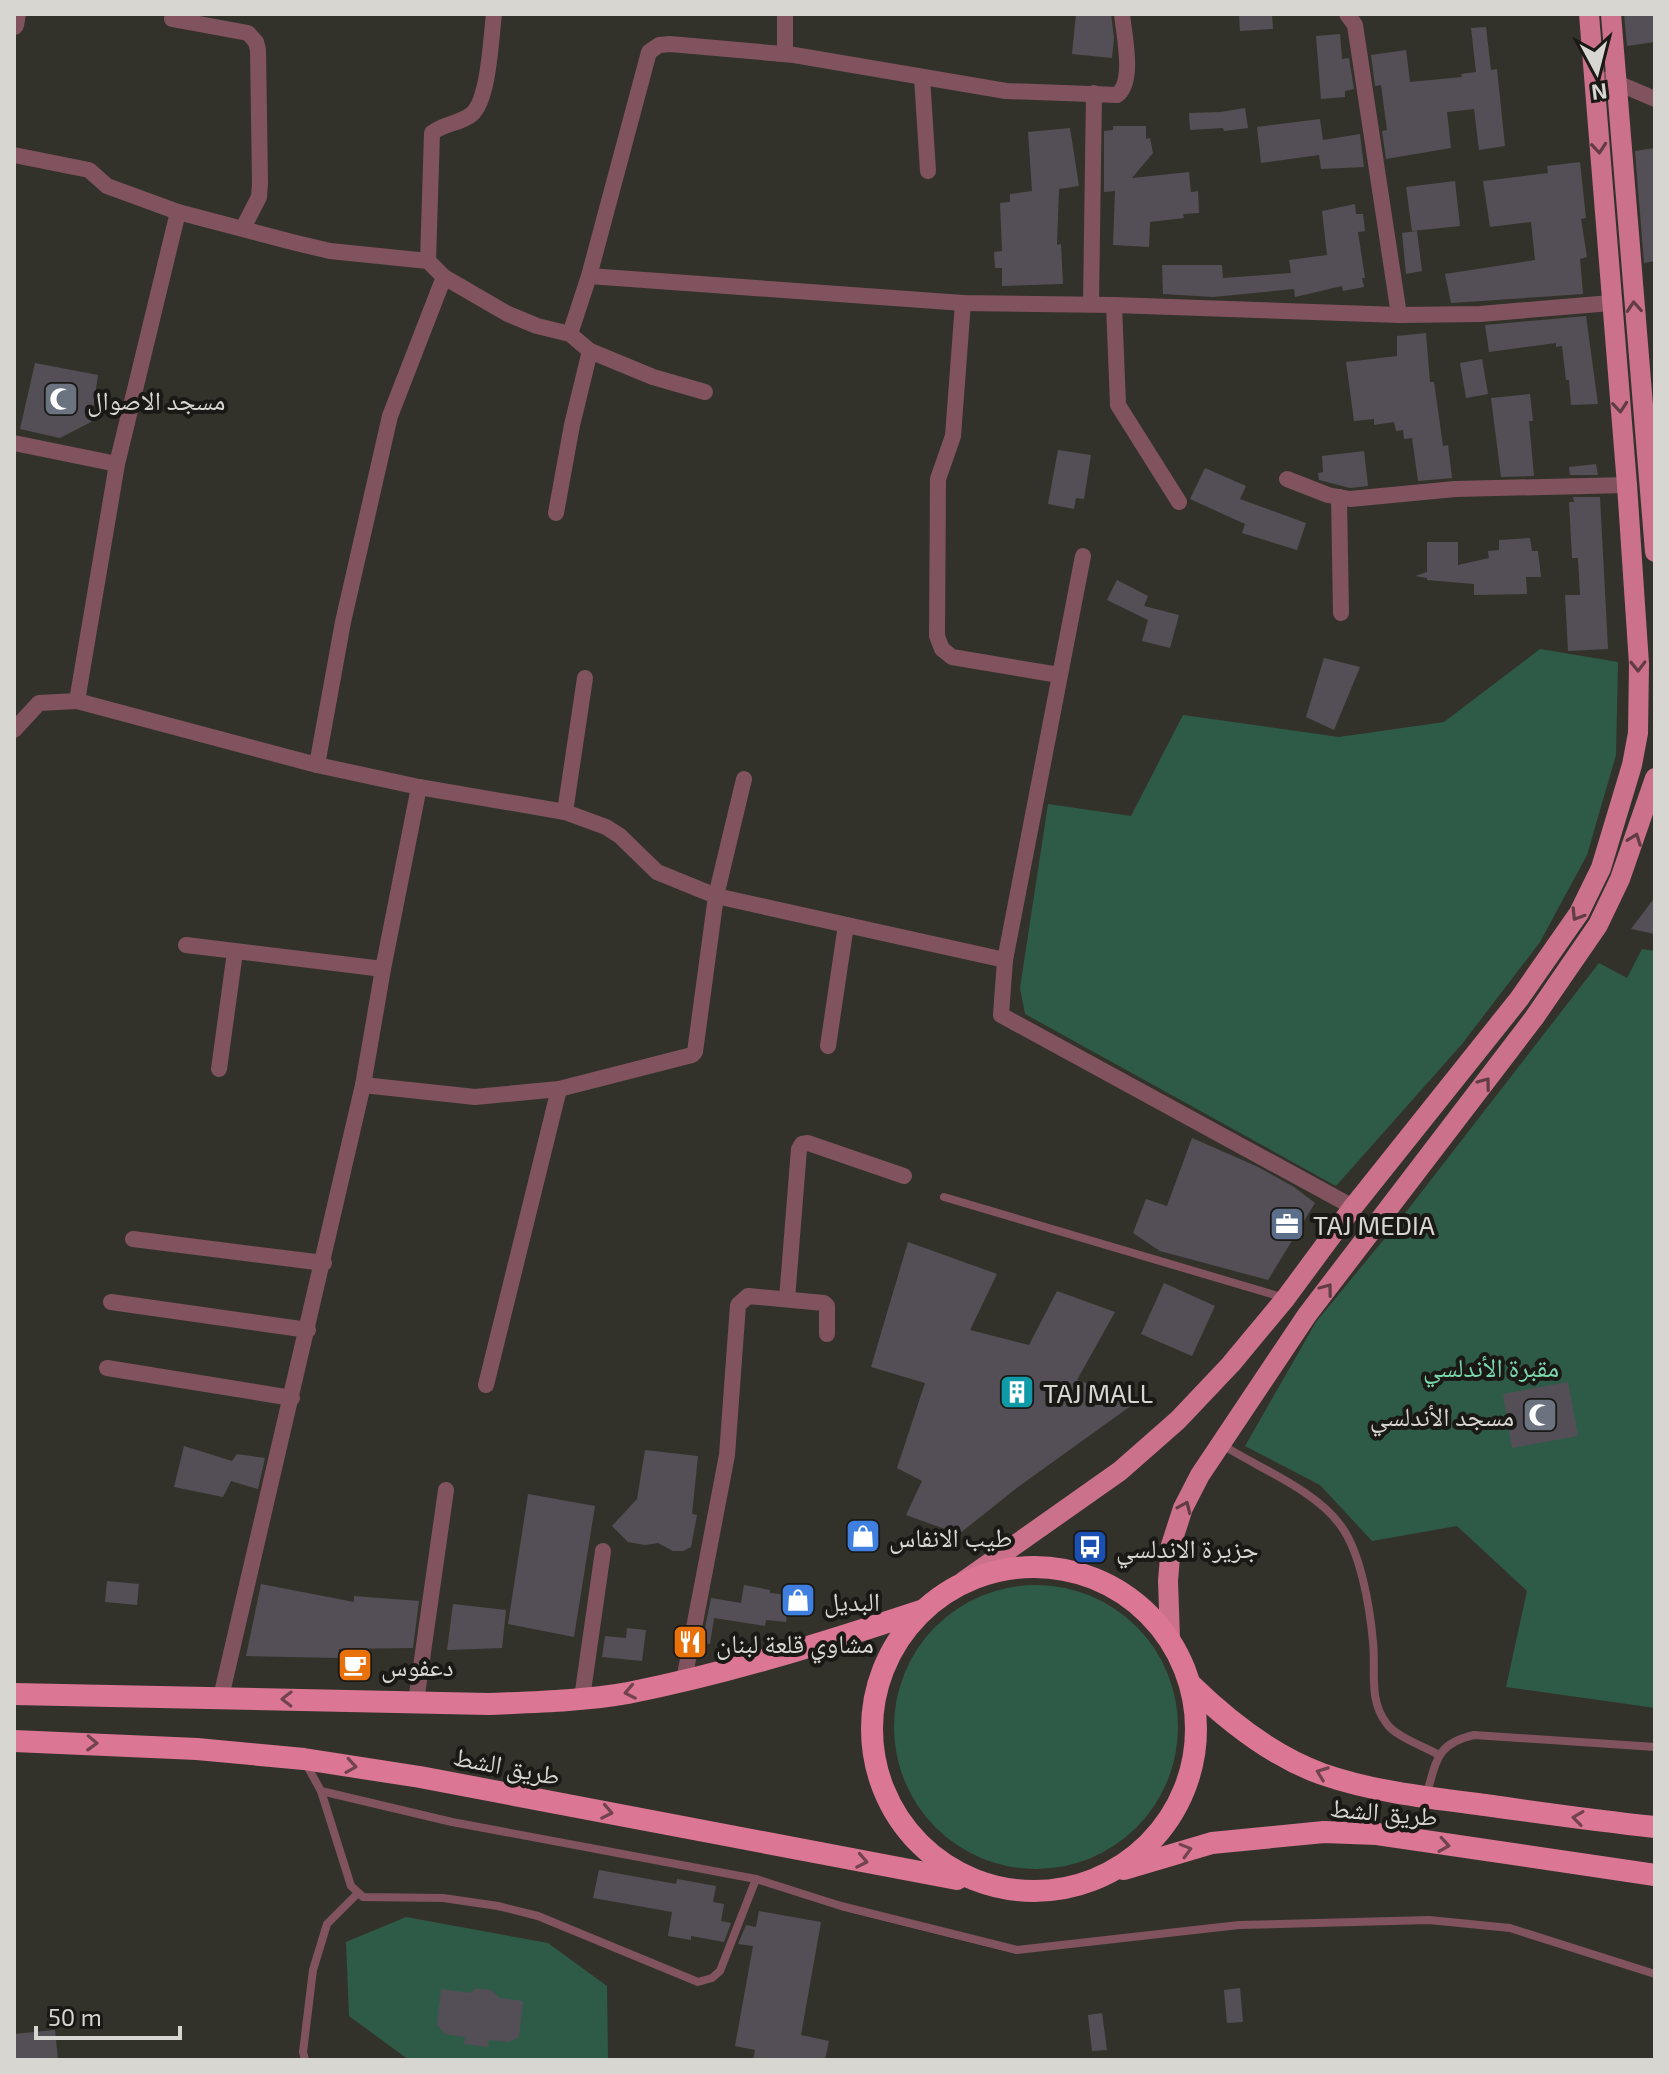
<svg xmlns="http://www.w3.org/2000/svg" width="1669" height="2074" viewBox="0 0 1669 2074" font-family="'Exo 2','Noto Naskh Arabic',sans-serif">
<rect width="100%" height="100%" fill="#33322a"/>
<!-- green -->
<g fill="#2e5b47">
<path d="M1540 649 1618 662 1616 755 1587 855 1540 942 1462 1044 1336 1186 1025 1014 1020 988 1048 804 1131 816 1183 715 1339 737 1444 722Z"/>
<path d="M1642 949 1655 951V1708L1506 1687 1527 1591 1457 1526 1372 1541 1320 1485 1245 1446 1316 1322 1399 1221 1599 963 1627 978Z"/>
<circle cx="1036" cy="1727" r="142"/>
<path d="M406 1917 548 1943 607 1986 608 2060H409L349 2016 346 1942Z"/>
</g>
<!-- building -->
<g fill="#544f56">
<path d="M1076 14H1111L1114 38 1112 58 1072 54Z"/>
<path d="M1239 14H1272L1273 29 1240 31Z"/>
<path d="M1624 14H1655V42L1627 46Z"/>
<path d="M1486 27 1491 70 1497 69 1505 146 1479 150 1474 109 1447 112 1451 148 1386 159 1382 131 1387 130 1381 85 1375 86 1371 55 1406 50 1410 82 1462 77 1461 74 1476 72 1471 28Z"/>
<path d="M1340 34 1342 59 1349 58 1354 89 1345 91V97L1321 99 1316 36Z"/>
<path d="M1245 108 1248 128 1224 131 1223 128 1190 130 1189 113 1221 112Z"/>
<path d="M1320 119 1323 140 1360 134 1364 167 1321 169 1319 155 1261 163 1257 127Z"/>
<path d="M1113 126H1146V139L1150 138 1153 153 1132 178 1189 172 1191 192 1198 191 1199 213 1183 214 1184 218 1150 222 1149 247 1113 245 1115 191 1104 192V131L1113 130Z"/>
<path d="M1070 128 1079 186 1059 189 1057 245 1061 244 1063 284 1002 286V268H995L994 252 1002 251 1000 203 1010 202V194L1032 191 1028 132Z"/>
<path d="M1655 148V261L1644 263 1635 151Z"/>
<path d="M1580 162 1586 218 1581 219 1587 257 1580 259 1583 294 1451 303 1445 274 1535 260 1531 222 1490 227 1483 181 1548 173 1547 166Z"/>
<path d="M1455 181 1460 226 1412 231 1406 187Z"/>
<path d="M1355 204 1356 214H1363L1365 231 1358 232 1365 278H1362L1364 287 1343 291 1342 286 1295 297 1294 289 1213 297 1163 294 1162 265H1222L1223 278 1291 273 1289 260 1327 255 1322 211Z"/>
<path d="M1417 231 1422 271 1406 274 1402 233Z"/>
<path d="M1586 316 1598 404 1571 405 1569 380H1566L1562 346 1556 347V343L1489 352 1485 325Z"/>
<path d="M1426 333 1430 382H1434L1443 446 1448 445 1452 478 1418 481 1412 438 1404 439 1403 430 1396 431 1394 422 1374 425V419L1354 421 1346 362 1397 356V336Z"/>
<path d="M1482 359 1488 394 1466 398 1460 363Z"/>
<path d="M35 363 98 375 91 422 60 438 20 429Z"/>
<path d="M1530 394 1533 421H1529L1534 476 1501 477 1491 398Z"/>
<path d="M1058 450 1091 455 1084 499 1076 498 1074 509 1048 504Z"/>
<path d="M1364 451 1368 486 1350 488 1319 480 1318 473 1323 472 1322 456Z"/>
<path d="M1596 464 1598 475H1570L1569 467Z"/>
<path d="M1205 468 1246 486 1240 499 1306 523 1297 550 1242 533 1245 524 1190 499Z"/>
<path d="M1573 497H1600L1608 649 1568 651 1565 595H1580L1578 558H1572L1569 502H1574Z"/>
<path d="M1530 538 1532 551H1538L1541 577H1526L1527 594 1474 595V584L1427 580V578L1415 576 1427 572V542H1458V565L1489 558 1488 551 1499 550V540Z"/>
<path d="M1117 580 1148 596 1144 606 1179 615 1170 648 1142 641 1148 620 1107 600Z"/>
<path d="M1324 658 1360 667 1334 730 1306 717Z"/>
<path d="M1655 897V934L1631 929Z"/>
<path d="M1192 1138 1256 1166 1294 1187 1315 1203 1268 1280 1160 1251 1133 1233 1146 1199 1167 1206Z"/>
<path d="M908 1242 997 1274 970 1330 1029 1345 1057 1291 1115 1312 1077 1380 1139 1400 1018 1487 959 1534 906 1515 922 1481 897 1468 925 1383 871 1367Z"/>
<path d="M1164 1283 1215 1306 1192 1356 1141 1334Z"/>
<path d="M1568 1382 1578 1436 1512 1448 1503 1394Z"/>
<path d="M184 1446 232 1461 237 1454 265 1458 258 1489 231 1481 223 1497 174 1487Z"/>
<path d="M645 1450 698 1456 692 1514 697 1515 691 1547 683 1551H673L658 1543 645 1545 628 1542 612 1526 637 1499Z"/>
<path d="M528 1494 595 1506 574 1637 508 1624Z"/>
<path d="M107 1581 139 1584 137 1605 105 1602Z"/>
<path d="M261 1584 354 1602V1596L419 1601 413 1648 339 1649 338 1658 246 1656Z"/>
<path d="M744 1585 770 1590V1593L789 1595 786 1622 766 1620 765 1626 714 1618 710 1644 702 1643 711 1598 741 1603Z"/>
<path d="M453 1604 506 1610 502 1648 447 1650Z"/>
<path d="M627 1628 646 1630 642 1661 602 1657 605 1636 626 1638Z"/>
<path d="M599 1870 676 1884 677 1879 716 1886 713 1902 724 1904 721 1921 731 1923 724 1942 691 1936V1940L668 1936 672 1912 593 1898Z"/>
<path d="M759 1911 821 1922 801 2035 829 2041 825 2060H753L755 2050 735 2046 753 1946 738 1944 746 1925 756 1927Z"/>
<path d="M1240 1988 1243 2022 1227 2023 1224 1990Z"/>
<path d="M441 1989 471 1993 474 1989H480L491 1990 500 1998 523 2001 519 2037 509 2042 489 2040 488 2047 464 2044 465 2037 445 2034 437 2025Z"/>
<path d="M1102 2013 1107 2050 1092 2051 1088 2015Z"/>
<path d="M55 2030 58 2060H14V2034Z"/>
</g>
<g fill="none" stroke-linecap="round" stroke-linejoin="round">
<!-- service -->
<g stroke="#80535f" stroke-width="8">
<path d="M944 1197 1285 1298"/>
<path d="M1221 1444C1258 1468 1316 1490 1341 1526 1361 1553 1370 1608 1373 1642 1376 1669 1368 1701 1387 1724 1395 1736 1425 1747 1439 1755"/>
<path d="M305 1762 321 1791 452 1822 756 1879 841 1906 1017 1950 1239 1925 1429 1920 1510 1928 1655 1974"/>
<path d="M321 1791 351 1886 363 1897 443 1898 498 1906 538 1916 698 1982 712 1978 720 1971 756 1879"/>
<path d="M1426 1796C1437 1761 1435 1744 1474 1735L1655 1747"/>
<path d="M305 2060 303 2052 313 1970 327 1924 358 1893"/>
</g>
<!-- minor -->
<g stroke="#80535f" stroke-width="16">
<path d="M785 14V54"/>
<path d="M1347 14 1355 25 1399 315"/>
<path d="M172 19 248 33 256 42 258 50 260 183 259 197 243 228"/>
<path d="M922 77 928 171"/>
<path d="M1608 79 1655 99"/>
<path d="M14 155 89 170 107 186 178 212 292 242 330 251 428 261 444 277 508 314 537 326 570 334 590 351 572 425 556 513"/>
<path d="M428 261 432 133C444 123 460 124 472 114 489 99 491 37 494 14"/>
<path d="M589 276 963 303 1114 305 1399 315 1480 314 1611 303"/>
<path d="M963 303 953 436 938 479 937 636 942 649 952 657 1059 675"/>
<path d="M1091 304 1094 93"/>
<path d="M1114 305 1118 405 1179 502"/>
<path d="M570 334 589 276 649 52 659 45 670 44 794 55 1006 91 1117 95C1135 82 1124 35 1122 14"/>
<path d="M590 351 653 377 705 392"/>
<path d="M14 443 117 464"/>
<path d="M1287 479 1328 495 1350 499 1455 489 1627 485"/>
<path d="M1339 497 1341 613"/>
<path d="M1083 556 1005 960 1001 1015 1353 1207"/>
<path d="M77 701 317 765 419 787 565 812 606 827 620 836 657 872 716 896 1005 960"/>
<path d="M14 730 39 703 77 701 117 464 178 212"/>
<path d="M317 765 343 622 390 416 444 277"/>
<path d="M565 812 585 678"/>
<path d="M186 945 383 969"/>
<path d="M828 1046 846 925"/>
<path d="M219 1069 235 952"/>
<path d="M363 1085 475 1097 559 1089 692 1055 695 1052 716 896 744 779"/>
<path d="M133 1239 324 1263"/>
<path d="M787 1299 799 1149 802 1144 808 1143 904 1176"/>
<path d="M111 1302 308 1330"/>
<path d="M107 1368 292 1398"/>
<path d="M486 1385 559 1089"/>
<path d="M684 1680 727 1455 738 1305 748 1296 824 1303 827 1306V1334"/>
<path d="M221 1697 363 1085 383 969 419 787"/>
<path d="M582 1698 603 1551"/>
<path d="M416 1702 446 1490"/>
</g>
<!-- tertiary -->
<path stroke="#80535f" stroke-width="20" d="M14 25 16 14"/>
<!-- primary -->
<g stroke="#cc718b" stroke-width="20">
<path d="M1611 14 1655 552"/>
<path d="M964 1581 1120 1471 1178 1420 1231 1364 1285 1299 1353 1207 1519 999 1579 913 1601 868 1632 765 1638 733 1639 664 1627 485 1589 14"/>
<path d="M1170 1638 1168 1581 1171 1545 1183 1508 1200 1475 1307 1315 1534 1018 1598 925 1620 879 1655 778"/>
</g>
<!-- trunk -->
<g stroke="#db7694" stroke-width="22">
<circle cx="1034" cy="1729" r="162"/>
<path d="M1191 1685C1229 1722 1272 1756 1322 1774 1374 1792 1430 1798 1485 1805 1541 1813 1598 1821 1655 1827"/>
<path d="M14 1694 489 1704C535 1702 583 1701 628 1693 729 1673 824 1643 921 1611"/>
<path d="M14 1741 197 1749 304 1759 420 1777 957 1879"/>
<path d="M1124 1869 1212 1843 1324 1832 1377 1834 1655 1875"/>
</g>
</g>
<!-- one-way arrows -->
<defs><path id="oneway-chevron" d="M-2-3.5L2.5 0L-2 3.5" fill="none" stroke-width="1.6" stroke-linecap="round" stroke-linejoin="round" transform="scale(2)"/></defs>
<g stroke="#613c45">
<use href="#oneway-chevron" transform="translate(1599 148) rotate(85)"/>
<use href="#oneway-chevron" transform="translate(1634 307) rotate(-94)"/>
<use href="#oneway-chevron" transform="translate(1620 407) rotate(85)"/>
<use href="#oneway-chevron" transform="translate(1638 666) rotate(89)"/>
<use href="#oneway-chevron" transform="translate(1635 839) rotate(-70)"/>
<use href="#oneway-chevron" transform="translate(1577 915) rotate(122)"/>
<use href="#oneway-chevron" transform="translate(1485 1083) rotate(-53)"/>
<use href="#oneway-chevron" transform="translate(1327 1289) rotate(-53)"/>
<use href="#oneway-chevron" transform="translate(1185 1507) rotate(-66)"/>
</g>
<g stroke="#71434f">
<use href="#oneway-chevron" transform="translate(630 1692) rotate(169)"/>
<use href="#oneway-chevron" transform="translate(287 1699) rotate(-179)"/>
<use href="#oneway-chevron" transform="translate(92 1743) rotate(2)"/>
<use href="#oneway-chevron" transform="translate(351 1766) rotate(9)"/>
<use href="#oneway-chevron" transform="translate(1322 1773) rotate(-159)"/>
<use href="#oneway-chevron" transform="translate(607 1812) rotate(11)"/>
<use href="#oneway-chevron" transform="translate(1578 1818) rotate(-172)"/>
<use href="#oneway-chevron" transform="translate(1444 1845) rotate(9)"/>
<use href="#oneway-chevron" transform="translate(1186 1850) rotate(-16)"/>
<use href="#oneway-chevron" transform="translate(862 1861) rotate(11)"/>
</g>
<!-- icons -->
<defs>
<g id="mosque-square" transform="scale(1.8)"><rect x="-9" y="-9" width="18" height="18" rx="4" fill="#6b7280" stroke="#1a1916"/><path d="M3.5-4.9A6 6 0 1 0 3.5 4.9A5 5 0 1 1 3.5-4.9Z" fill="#fff"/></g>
<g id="office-square" transform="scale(1.8)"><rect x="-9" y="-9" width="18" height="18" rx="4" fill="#5c6f8a" stroke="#1a1916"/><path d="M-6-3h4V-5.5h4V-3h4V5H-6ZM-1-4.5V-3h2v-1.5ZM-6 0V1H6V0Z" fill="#fff"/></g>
<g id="building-square" transform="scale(1.8)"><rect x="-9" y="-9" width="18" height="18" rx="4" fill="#0f9aa8" stroke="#1a1916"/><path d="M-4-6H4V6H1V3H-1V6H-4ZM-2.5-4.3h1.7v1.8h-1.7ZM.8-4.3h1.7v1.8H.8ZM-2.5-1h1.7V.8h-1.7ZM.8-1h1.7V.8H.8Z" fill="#fff"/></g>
<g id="shop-square" transform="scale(1.8)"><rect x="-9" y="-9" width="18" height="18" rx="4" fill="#3f7fe0" stroke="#1a1916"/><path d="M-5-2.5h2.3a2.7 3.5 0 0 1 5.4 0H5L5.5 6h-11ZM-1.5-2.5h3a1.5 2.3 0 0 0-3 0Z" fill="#fff"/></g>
<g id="bus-square" transform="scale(1.8)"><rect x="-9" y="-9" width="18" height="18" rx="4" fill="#1a4fb4" stroke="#1a1916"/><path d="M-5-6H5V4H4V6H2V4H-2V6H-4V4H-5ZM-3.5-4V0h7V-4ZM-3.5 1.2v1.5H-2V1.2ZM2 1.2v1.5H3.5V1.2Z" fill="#fff"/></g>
<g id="restaurant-square" transform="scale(1.8)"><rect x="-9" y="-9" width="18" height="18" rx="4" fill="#e8710a" stroke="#1a1916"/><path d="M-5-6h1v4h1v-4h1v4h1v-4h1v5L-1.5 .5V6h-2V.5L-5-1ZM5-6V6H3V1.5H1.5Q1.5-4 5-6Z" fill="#fff"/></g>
<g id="cafe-square" transform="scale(1.8)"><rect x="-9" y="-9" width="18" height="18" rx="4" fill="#e8710a" stroke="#1a1916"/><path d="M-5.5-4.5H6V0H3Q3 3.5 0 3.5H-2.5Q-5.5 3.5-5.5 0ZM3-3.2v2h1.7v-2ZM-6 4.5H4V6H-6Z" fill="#fff"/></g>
</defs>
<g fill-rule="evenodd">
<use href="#mosque-square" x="61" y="399"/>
<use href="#office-square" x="1287" y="1224"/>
<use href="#building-square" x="1017" y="1392"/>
<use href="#mosque-square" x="1540" y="1415"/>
<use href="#shop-square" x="863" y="1536"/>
<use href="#bus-square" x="1090" y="1547"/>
<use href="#shop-square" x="798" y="1600"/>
<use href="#restaurant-square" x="690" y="1642"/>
<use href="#cafe-square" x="355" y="1665"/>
</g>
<g text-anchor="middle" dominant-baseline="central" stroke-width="8" stroke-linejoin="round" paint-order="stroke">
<!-- poi labels -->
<g font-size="26" fill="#d7d6d1" stroke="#1a1916" text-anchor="start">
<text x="87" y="399">مسجد الاصوال</text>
<text x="1313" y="1224">TAJ MEDIA</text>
<text x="1043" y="1392">TAJ MALL</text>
<text x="1514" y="1415" text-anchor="end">مسجد الأندلسي</text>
<text x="889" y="1536">طيب الانفاس</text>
<text x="1116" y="1547">جزيرة الاندلسي</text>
<text x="824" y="1600">البديل</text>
<text x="716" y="1642">مشاوي قلعة لبنان</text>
<text x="381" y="1665">دعفوس</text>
</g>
<!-- park labels -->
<g font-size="26" fill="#7bd8ad" stroke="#1a1916">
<text x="1491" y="1366">مقبرة الأندلسي</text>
</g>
<!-- street labels -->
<g font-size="26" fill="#d7d6d1" stroke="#1a1916">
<text transform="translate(507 1765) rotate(11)">طريق الشط</text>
<text transform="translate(1384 1811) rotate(5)">طريق الشط</text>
</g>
</g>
<!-- border -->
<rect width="1669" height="2074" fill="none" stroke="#d7d6d1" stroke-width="32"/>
<!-- north arrow -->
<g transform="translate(1597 72) rotate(173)" stroke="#1a1916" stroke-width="6" paint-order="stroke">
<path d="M0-6L14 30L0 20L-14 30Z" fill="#d7d6d1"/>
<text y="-12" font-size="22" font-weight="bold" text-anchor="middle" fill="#d7d6d1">N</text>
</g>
<!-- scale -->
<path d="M36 2026v12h144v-12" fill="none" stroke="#d7d6d1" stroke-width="4"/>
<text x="48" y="2026" font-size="24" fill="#d7d6d1" stroke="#1a1916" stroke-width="6" paint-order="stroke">50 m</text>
</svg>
